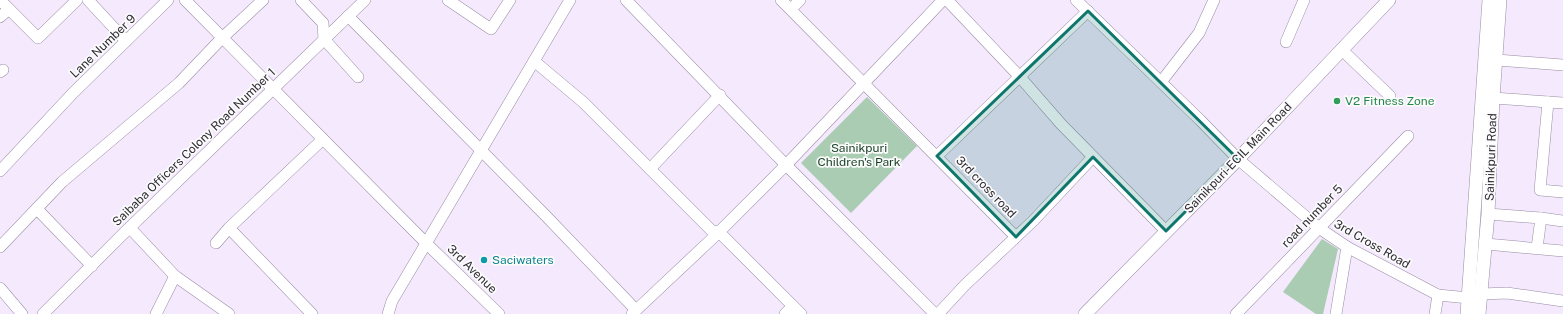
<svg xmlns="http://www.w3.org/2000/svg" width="1563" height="314" viewBox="0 0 1563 314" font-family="'Public Sans',sans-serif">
<rect width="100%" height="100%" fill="#f4e9fd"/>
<!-- green -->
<g fill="#a9ccb2">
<path d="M867 97 917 146 851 213 801 163Z"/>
<path d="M1322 239 1338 249 1323 314H1316L1283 292Z"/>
</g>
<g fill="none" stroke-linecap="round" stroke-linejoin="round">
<!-- minor casing -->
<g stroke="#988ca3" stroke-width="12">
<g id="minor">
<path d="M0 0 9 9"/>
<path d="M88 0 126 41"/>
<path d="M185 0 427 244 499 314"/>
<path d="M301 0 323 23 324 39 358 77"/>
<path d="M448 0 491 29 510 0"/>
<path d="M626 0 786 165 935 314"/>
<path d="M781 0 1016 237"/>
<path d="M947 0 1020 77 1061 124 1166 231"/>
<path d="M1076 0 1200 120 1238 159 1319 228 1347 247 1438 295 1469 298"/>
<path d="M791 9 800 0"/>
<path d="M348 16 546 216 636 310"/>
<path d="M0 17 9 9 38 38 77 0"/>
<path d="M1286 42 1304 0"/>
<path d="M1342 50 1390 96"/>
<path d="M1497 60 1563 65"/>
<path d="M534 61 583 102 716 235"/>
<path d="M0 72 3 70"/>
<path d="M1161 82 1199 33 1214 0"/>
<path d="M1493 98 1563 103"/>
<path d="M1548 102 1540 190 1563 192"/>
<path d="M937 156 1088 11"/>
<path d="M650 169 720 95"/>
<path d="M0 171 73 93 168 0"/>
<path d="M37 209 92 266"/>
<path d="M1488 214 1541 218 1563 221"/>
<path d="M130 228 175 276 229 314"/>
<path d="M229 228 312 314"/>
<path d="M718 231 793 306"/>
<path d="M216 243 229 228 323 139"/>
<path d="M1486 244 1563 251"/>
<path d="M0 247 62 182 179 83 222 38 263 0"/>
<path d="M1537 248 1541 218"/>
<path d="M0 288 22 314"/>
<path d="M1482 294 1507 293 1563 301"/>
<path d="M43 314 122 235 365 0"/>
<path d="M156 314 175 276"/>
<path d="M388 314 392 301 570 0"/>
<path d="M632 314 716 235 786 165 943 0"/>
<path d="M785 314 793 306 801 314"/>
<path d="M938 314 965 285 1034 220 1093 157"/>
<path d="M1236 314 1408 136"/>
<path d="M1336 314 1347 247"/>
<path d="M1435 314 1438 295"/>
</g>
</g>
<!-- major casing -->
<g stroke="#988ca3" stroke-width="14">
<g id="major">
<path d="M1085 314 1238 159 1389 0"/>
<path d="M1467 314 1489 0"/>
<path d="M1479 314 1488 214 1493 98 1500 0"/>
</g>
</g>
<!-- minor -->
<use href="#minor" stroke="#fff" stroke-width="11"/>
<!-- major -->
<use href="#major" stroke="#fff" stroke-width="13"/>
</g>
<!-- marked area -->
<path fill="#0f766e" fill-opacity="0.2" stroke="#0f766e" stroke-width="3" stroke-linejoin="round" d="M1088 11 1238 159 1166 231 1093 157 1016 237 937 156Z"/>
<!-- markers -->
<circle fill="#2e9e5b" stroke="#fbfbfb" stroke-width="1.5" cx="1337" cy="101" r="4"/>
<circle fill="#0f9aa8" stroke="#fbfbfb" stroke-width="1.5" cx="484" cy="260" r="4"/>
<g text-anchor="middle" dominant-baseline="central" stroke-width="3.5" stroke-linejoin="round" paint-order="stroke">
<!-- street labels -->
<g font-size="12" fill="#302b35" stroke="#fbfbfb">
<text transform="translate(103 46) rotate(-44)">Lane Number 9</text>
<text transform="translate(194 147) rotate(-44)">Saibaba Officers Colony Road Number 1</text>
<text transform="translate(1491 157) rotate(-88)">Sainikpuri Road</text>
<text transform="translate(1238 158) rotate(-46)">Sainikpuri-ECIL Main Road</text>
<text transform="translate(986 187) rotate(46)">3rd cross road</text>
<text transform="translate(1312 216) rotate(-46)">road number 5</text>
<text transform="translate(1372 244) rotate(30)">3rd Cross Road</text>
<text transform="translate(472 269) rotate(44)">3rd Avenue</text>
</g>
<!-- leisure labels -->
<g font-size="12" fill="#27864d" stroke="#fbfbfb" text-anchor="start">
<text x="1345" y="101">V2 Fitness Zone</text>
</g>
<!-- park labels -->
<g font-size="12" fill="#153f25" stroke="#fbfbfb">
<text x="859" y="148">Sainikpuri<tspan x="859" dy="14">Children's Park</tspan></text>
</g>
<!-- culture labels -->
<g font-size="12" fill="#0d838f" stroke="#fbfbfb" text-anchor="start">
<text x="492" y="260">Saciwaters</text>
</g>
</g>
</svg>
